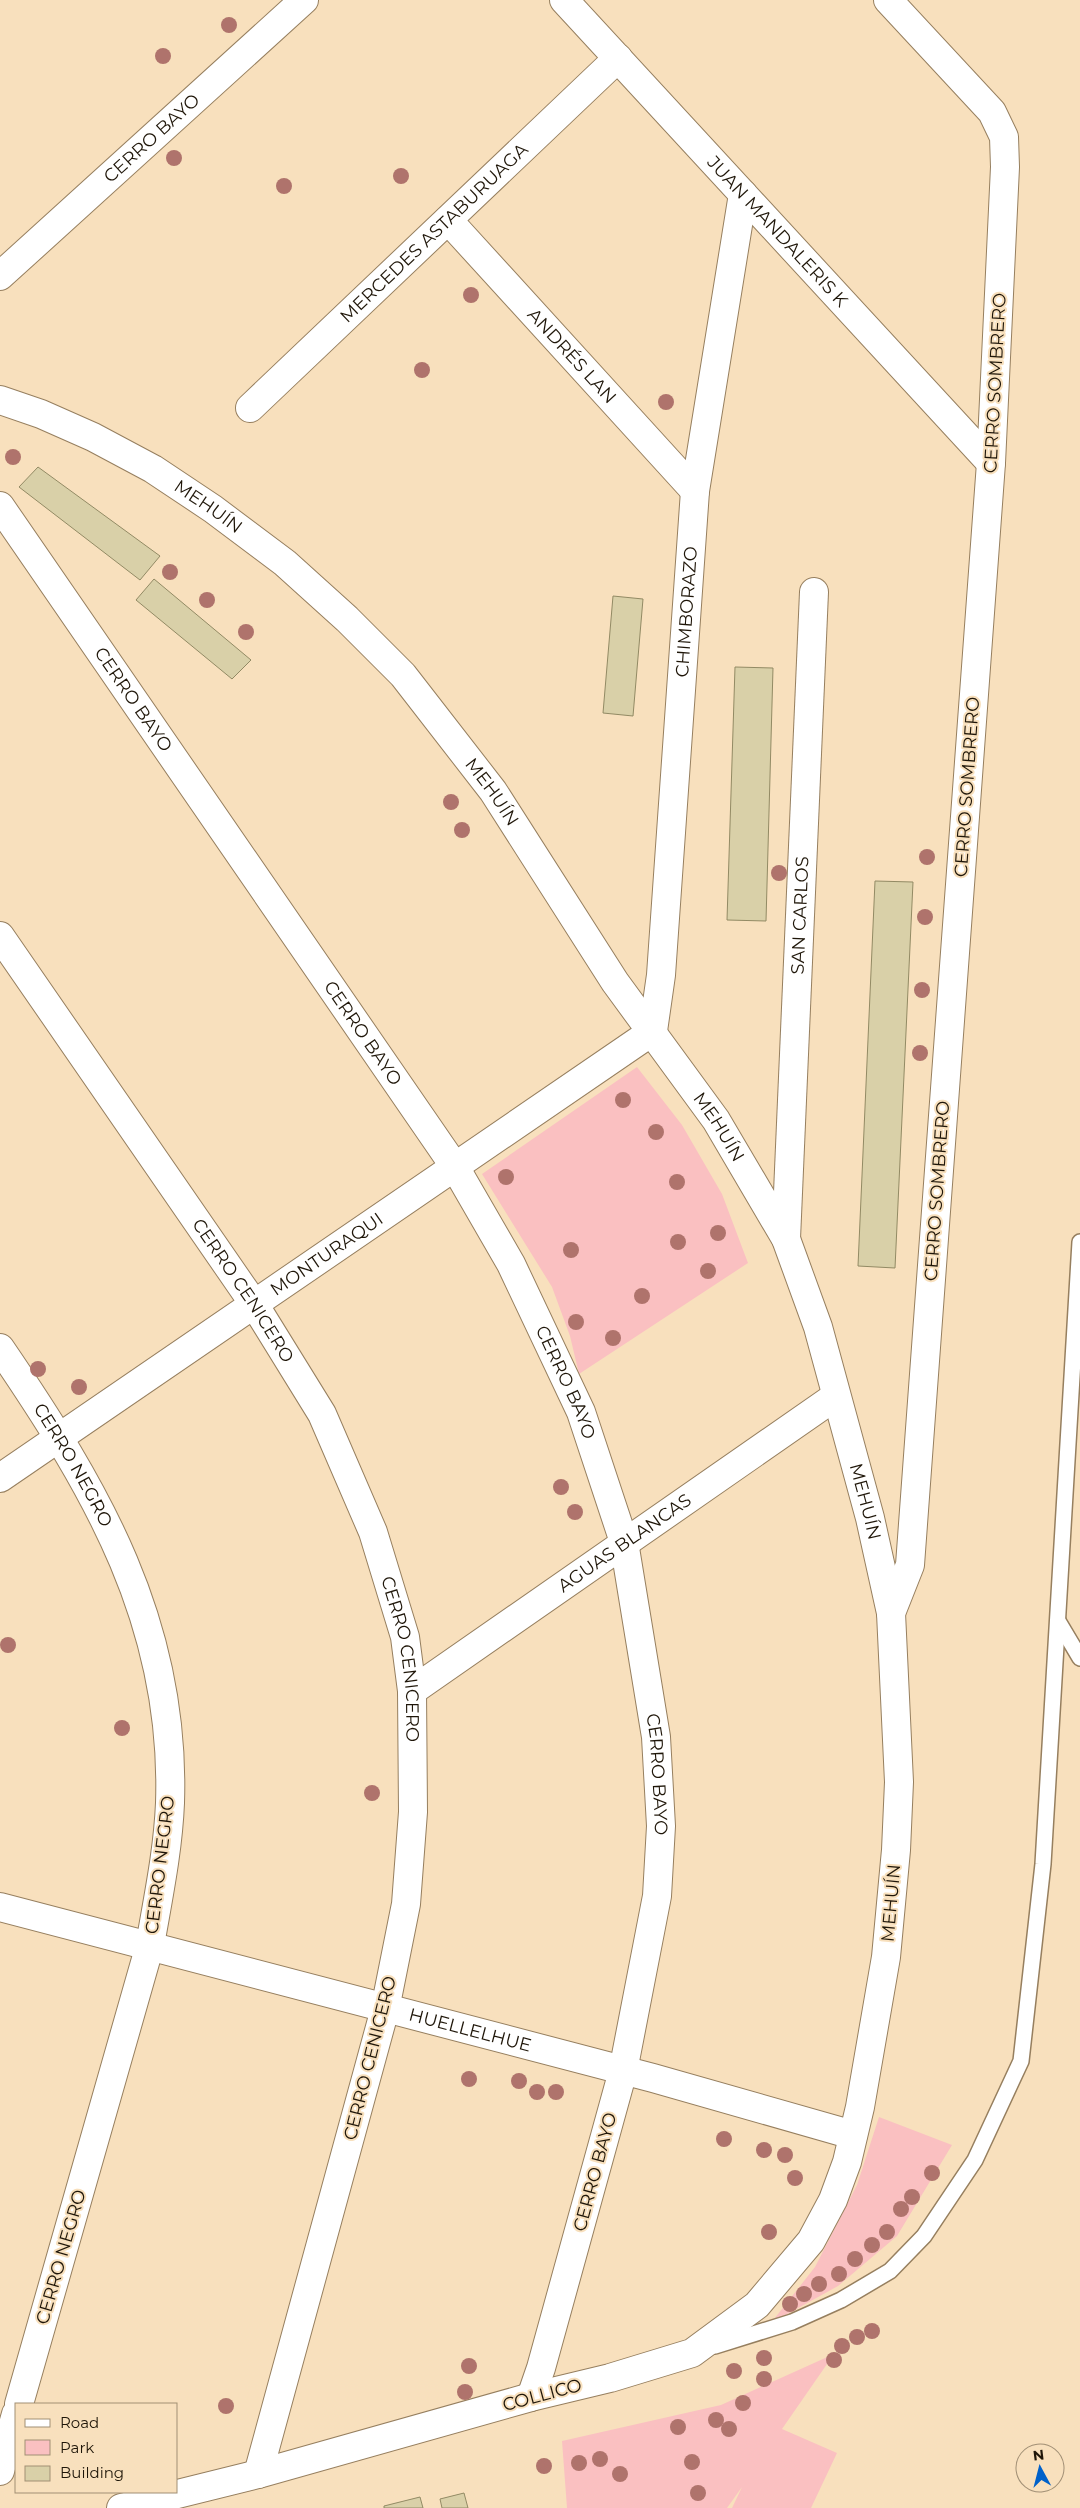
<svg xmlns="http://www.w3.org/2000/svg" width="1080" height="2508" viewBox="0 0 1080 2508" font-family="Montserrat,sans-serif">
<rect width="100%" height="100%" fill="#f8e0bd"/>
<!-- green -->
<g fill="#fac0c1">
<path d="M637 1067 682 1125 722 1194 748 1263 579 1374 570 1336 552 1287 482 1174Z"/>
<path d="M879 2117 952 2145 897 2236 838 2286 771 2323 815 2267 857 2185Z"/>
<path d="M834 2354 782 2429 837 2453 811 2508H732L742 2487 727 2508H567L562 2441 721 2405Z"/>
</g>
<!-- building -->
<g fill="#d9d0a8" stroke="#928a64">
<path d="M38 467 160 556 140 580 19 487Z"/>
<path d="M154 579 251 660 232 679 136 600Z"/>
<path d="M613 596 643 599 633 716 603 713Z"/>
<path d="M735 667 773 668 766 921 727 920Z"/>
<path d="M875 881 913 882 895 1268 858 1266Z"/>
<path d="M464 2493 468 2508H442L440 2499Z"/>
<path d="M420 2497 423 2508H384V2506Z"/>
</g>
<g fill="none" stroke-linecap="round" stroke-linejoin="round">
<!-- lane casing -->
<g stroke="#967f5f" stroke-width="18">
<g id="lane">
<path d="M1058 1621 1080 1658"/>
<path d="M715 2346 792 2322 841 2300 890 2271 924 2236 975 2160 1021 2061 1043 1864 1080 1242"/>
</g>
</g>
<!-- street casing -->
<g stroke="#967f5f" stroke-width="30">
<g id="street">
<path id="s1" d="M564 0 991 463"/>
<path d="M888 0 992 112 1004 137 1005 167 991 463 910 1565 891 1613"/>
<path id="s2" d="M448 220 695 491"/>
<path id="s3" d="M0 276 304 0"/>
<path id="s4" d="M250 408 618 58"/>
<path id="s5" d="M0 506 455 1167 511 1264 581 1412 624 1542 656 1737 661 1826 657 1896 623 2071 541 2368 531 2397"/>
<path id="s6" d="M0 936 254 1304 322 1414 373 1532 405 1637 412 1691 413 1812 406 1904 385 2009 258 2474"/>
<path id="s7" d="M786 1239 814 592"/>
<path id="s8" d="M0 1348C97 1490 176 1624 170 1803 168 1851 158 1898 150 1945L19 2404"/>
<path id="s9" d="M0 1478 653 1031 661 975 695 491 743 194"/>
<path id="s10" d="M412 1691 836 1396"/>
<path id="s11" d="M0 1907 653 2078 853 2135"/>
<path d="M0 2471 16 2414"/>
</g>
</g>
<!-- secondary casing -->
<g stroke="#967f5f" stroke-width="30">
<g id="secondary">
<path id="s12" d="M0 400 41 414 93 437 153 469 213 509 285 563 347 619 403 675 493 791 615 982 716 1120 786 1239 818 1327 870 1518 891 1613 899 1782 896 1850 886 1957 860 2107 847 2162 833 2200 811 2241 757 2305 692 2353 610 2378 531 2397 258 2474 121 2508"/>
</g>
</g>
<!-- lane -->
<use href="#lane" stroke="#fff" stroke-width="15"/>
<!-- street -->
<use href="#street" stroke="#fff" stroke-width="28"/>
<!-- secondary -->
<use href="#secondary" stroke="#fff" stroke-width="28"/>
</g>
<!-- trees -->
<g fill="#af736c">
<circle cx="229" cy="25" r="8"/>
<circle cx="163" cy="56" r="8"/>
<circle cx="174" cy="158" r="8"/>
<circle cx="401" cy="176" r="8"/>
<circle cx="284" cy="186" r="8"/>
<circle cx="471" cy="295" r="8"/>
<circle cx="422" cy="370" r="8"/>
<circle cx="666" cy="402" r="8"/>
<circle cx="13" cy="457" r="8"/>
<circle cx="170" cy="572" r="8"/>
<circle cx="207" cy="600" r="8"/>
<circle cx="246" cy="632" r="8"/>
<circle cx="451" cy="802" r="8"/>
<circle cx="462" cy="830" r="8"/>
<circle cx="927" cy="857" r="8"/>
<circle cx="779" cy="873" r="8"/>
<circle cx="925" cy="917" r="8"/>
<circle cx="922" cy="990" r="8"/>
<circle cx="920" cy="1053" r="8"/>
<circle cx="623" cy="1100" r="8"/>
<circle cx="656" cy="1132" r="8"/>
<circle cx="506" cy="1177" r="8"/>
<circle cx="677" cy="1182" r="8"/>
<circle cx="718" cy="1233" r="8"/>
<circle cx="678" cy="1242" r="8"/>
<circle cx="571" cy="1250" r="8"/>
<circle cx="708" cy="1271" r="8"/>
<circle cx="642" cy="1296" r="8"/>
<circle cx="576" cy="1322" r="8"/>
<circle cx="613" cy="1338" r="8"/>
<circle cx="38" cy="1369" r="8"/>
<circle cx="79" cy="1387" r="8"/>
<circle cx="561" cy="1487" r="8"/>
<circle cx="575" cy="1512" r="8"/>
<circle cx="8" cy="1645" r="8"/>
<circle cx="122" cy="1728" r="8"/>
<circle cx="372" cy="1793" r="8"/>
<circle cx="469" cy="2079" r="8"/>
<circle cx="519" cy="2081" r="8"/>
<circle cx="537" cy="2092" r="8"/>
<circle cx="556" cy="2092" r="8"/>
<circle cx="724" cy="2139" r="8"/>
<circle cx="764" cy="2150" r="8"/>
<circle cx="785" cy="2155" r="8"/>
<circle cx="932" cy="2173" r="8"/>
<circle cx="795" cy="2178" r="8"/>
<circle cx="912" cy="2197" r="8"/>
<circle cx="901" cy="2209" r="8"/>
<circle cx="769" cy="2232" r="8"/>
<circle cx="887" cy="2232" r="8"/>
<circle cx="872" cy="2245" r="8"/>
<circle cx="855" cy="2259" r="8"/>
<circle cx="839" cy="2274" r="8"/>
<circle cx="819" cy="2284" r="8"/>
<circle cx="804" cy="2294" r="8"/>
<circle cx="790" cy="2304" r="8"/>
<circle cx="872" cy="2331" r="8"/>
<circle cx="857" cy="2337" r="8"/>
<circle cx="842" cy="2346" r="8"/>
<circle cx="764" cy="2358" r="8"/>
<circle cx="834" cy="2360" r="8"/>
<circle cx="469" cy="2366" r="8"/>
<circle cx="734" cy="2371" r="8"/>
<circle cx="764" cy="2379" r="8"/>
<circle cx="465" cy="2392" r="8"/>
<circle cx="743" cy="2403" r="8"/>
<circle cx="226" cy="2406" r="8"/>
<circle cx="716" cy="2420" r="8"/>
<circle cx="678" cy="2427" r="8"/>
<circle cx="729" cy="2429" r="8"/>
<circle cx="600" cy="2459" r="8"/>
<circle cx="692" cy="2462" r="8"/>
<circle cx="579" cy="2463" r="8"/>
<circle cx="544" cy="2466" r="8"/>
<circle cx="620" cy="2474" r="8"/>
<circle cx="698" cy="2493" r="8"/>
</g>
<g text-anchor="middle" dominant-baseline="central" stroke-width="4" stroke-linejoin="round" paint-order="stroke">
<!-- street labels -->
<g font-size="18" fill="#1f1609" stroke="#f8e0bd">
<text stroke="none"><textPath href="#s3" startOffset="205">CERRO BAYO</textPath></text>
<text stroke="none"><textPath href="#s1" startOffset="315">JUAN MANDALERIS K</textPath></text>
<text stroke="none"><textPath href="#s4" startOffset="254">MERCEDES ASTABURUAGA</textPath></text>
<text stroke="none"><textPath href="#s2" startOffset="184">ANDRÉS LAN</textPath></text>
<text transform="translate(995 383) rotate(-87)">CERRO SOMBRERO</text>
<text stroke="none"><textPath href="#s12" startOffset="235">MEHUÍN</textPath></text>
<text stroke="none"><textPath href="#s9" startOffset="1212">CHIMBORAZO</textPath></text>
<text stroke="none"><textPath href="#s5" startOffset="235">CERRO BAYO</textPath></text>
<text transform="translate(967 787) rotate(-86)">CERRO SOMBRERO</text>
<text stroke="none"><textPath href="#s12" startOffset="640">MEHUÍN</textPath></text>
<text stroke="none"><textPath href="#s7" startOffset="324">SAN CARLOS</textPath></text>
<text stroke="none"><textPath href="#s5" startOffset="640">CERRO BAYO</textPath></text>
<text stroke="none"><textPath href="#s12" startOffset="1045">MEHUÍN</textPath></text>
<text transform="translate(937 1191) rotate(-86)">CERRO SOMBRERO</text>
<text stroke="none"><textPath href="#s9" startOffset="396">MONTURAQUI</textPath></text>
<text stroke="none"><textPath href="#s6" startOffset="430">CERRO CENICERO</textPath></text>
<text stroke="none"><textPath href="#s5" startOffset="1045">CERRO BAYO</textPath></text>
<text stroke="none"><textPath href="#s8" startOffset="138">CERRO NEGRO</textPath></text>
<text stroke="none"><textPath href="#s12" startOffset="1450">MEHUÍN</textPath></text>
<text stroke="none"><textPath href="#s10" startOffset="259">AGUAS BLANCAS</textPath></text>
<text stroke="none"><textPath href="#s6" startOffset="836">CERRO CENICERO</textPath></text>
<text stroke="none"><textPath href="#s5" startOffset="1450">CERRO BAYO</textPath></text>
<text transform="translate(160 1865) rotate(-83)">CERRO NEGRO</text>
<text transform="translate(891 1903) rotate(-85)">MEHUÍN</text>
<text stroke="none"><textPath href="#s11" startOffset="486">HUELLELHUE</textPath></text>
<text transform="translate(370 2058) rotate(-76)">CERRO CENICERO</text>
<text transform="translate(595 2172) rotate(-75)">CERRO BAYO</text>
<text transform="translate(61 2257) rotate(-74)">CERRO NEGRO</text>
<text transform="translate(542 2395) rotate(-15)">COLLICO</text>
</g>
</g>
<!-- legend -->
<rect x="15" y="2403" width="162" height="90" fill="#f8e0bd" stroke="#a18f75"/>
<rect x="25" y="2419" width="25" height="8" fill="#ffffff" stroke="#a18f75"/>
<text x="60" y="2428" font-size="15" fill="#1f1609">Road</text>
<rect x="25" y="2440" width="25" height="15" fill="#fac0c1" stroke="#a18f75"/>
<text x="60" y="2453" font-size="15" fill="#1f1609">Park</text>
<rect x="25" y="2466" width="25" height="15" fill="#d9d0a8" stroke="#a18f75"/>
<text x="60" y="2478" font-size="15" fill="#1f1609">Building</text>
<!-- north arrow -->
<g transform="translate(1040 2468) rotate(353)"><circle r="24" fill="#f8e0bd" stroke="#a18f75"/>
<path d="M0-4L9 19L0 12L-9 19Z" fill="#0061ca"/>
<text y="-8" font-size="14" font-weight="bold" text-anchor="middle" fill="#1f1609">N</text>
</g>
</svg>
